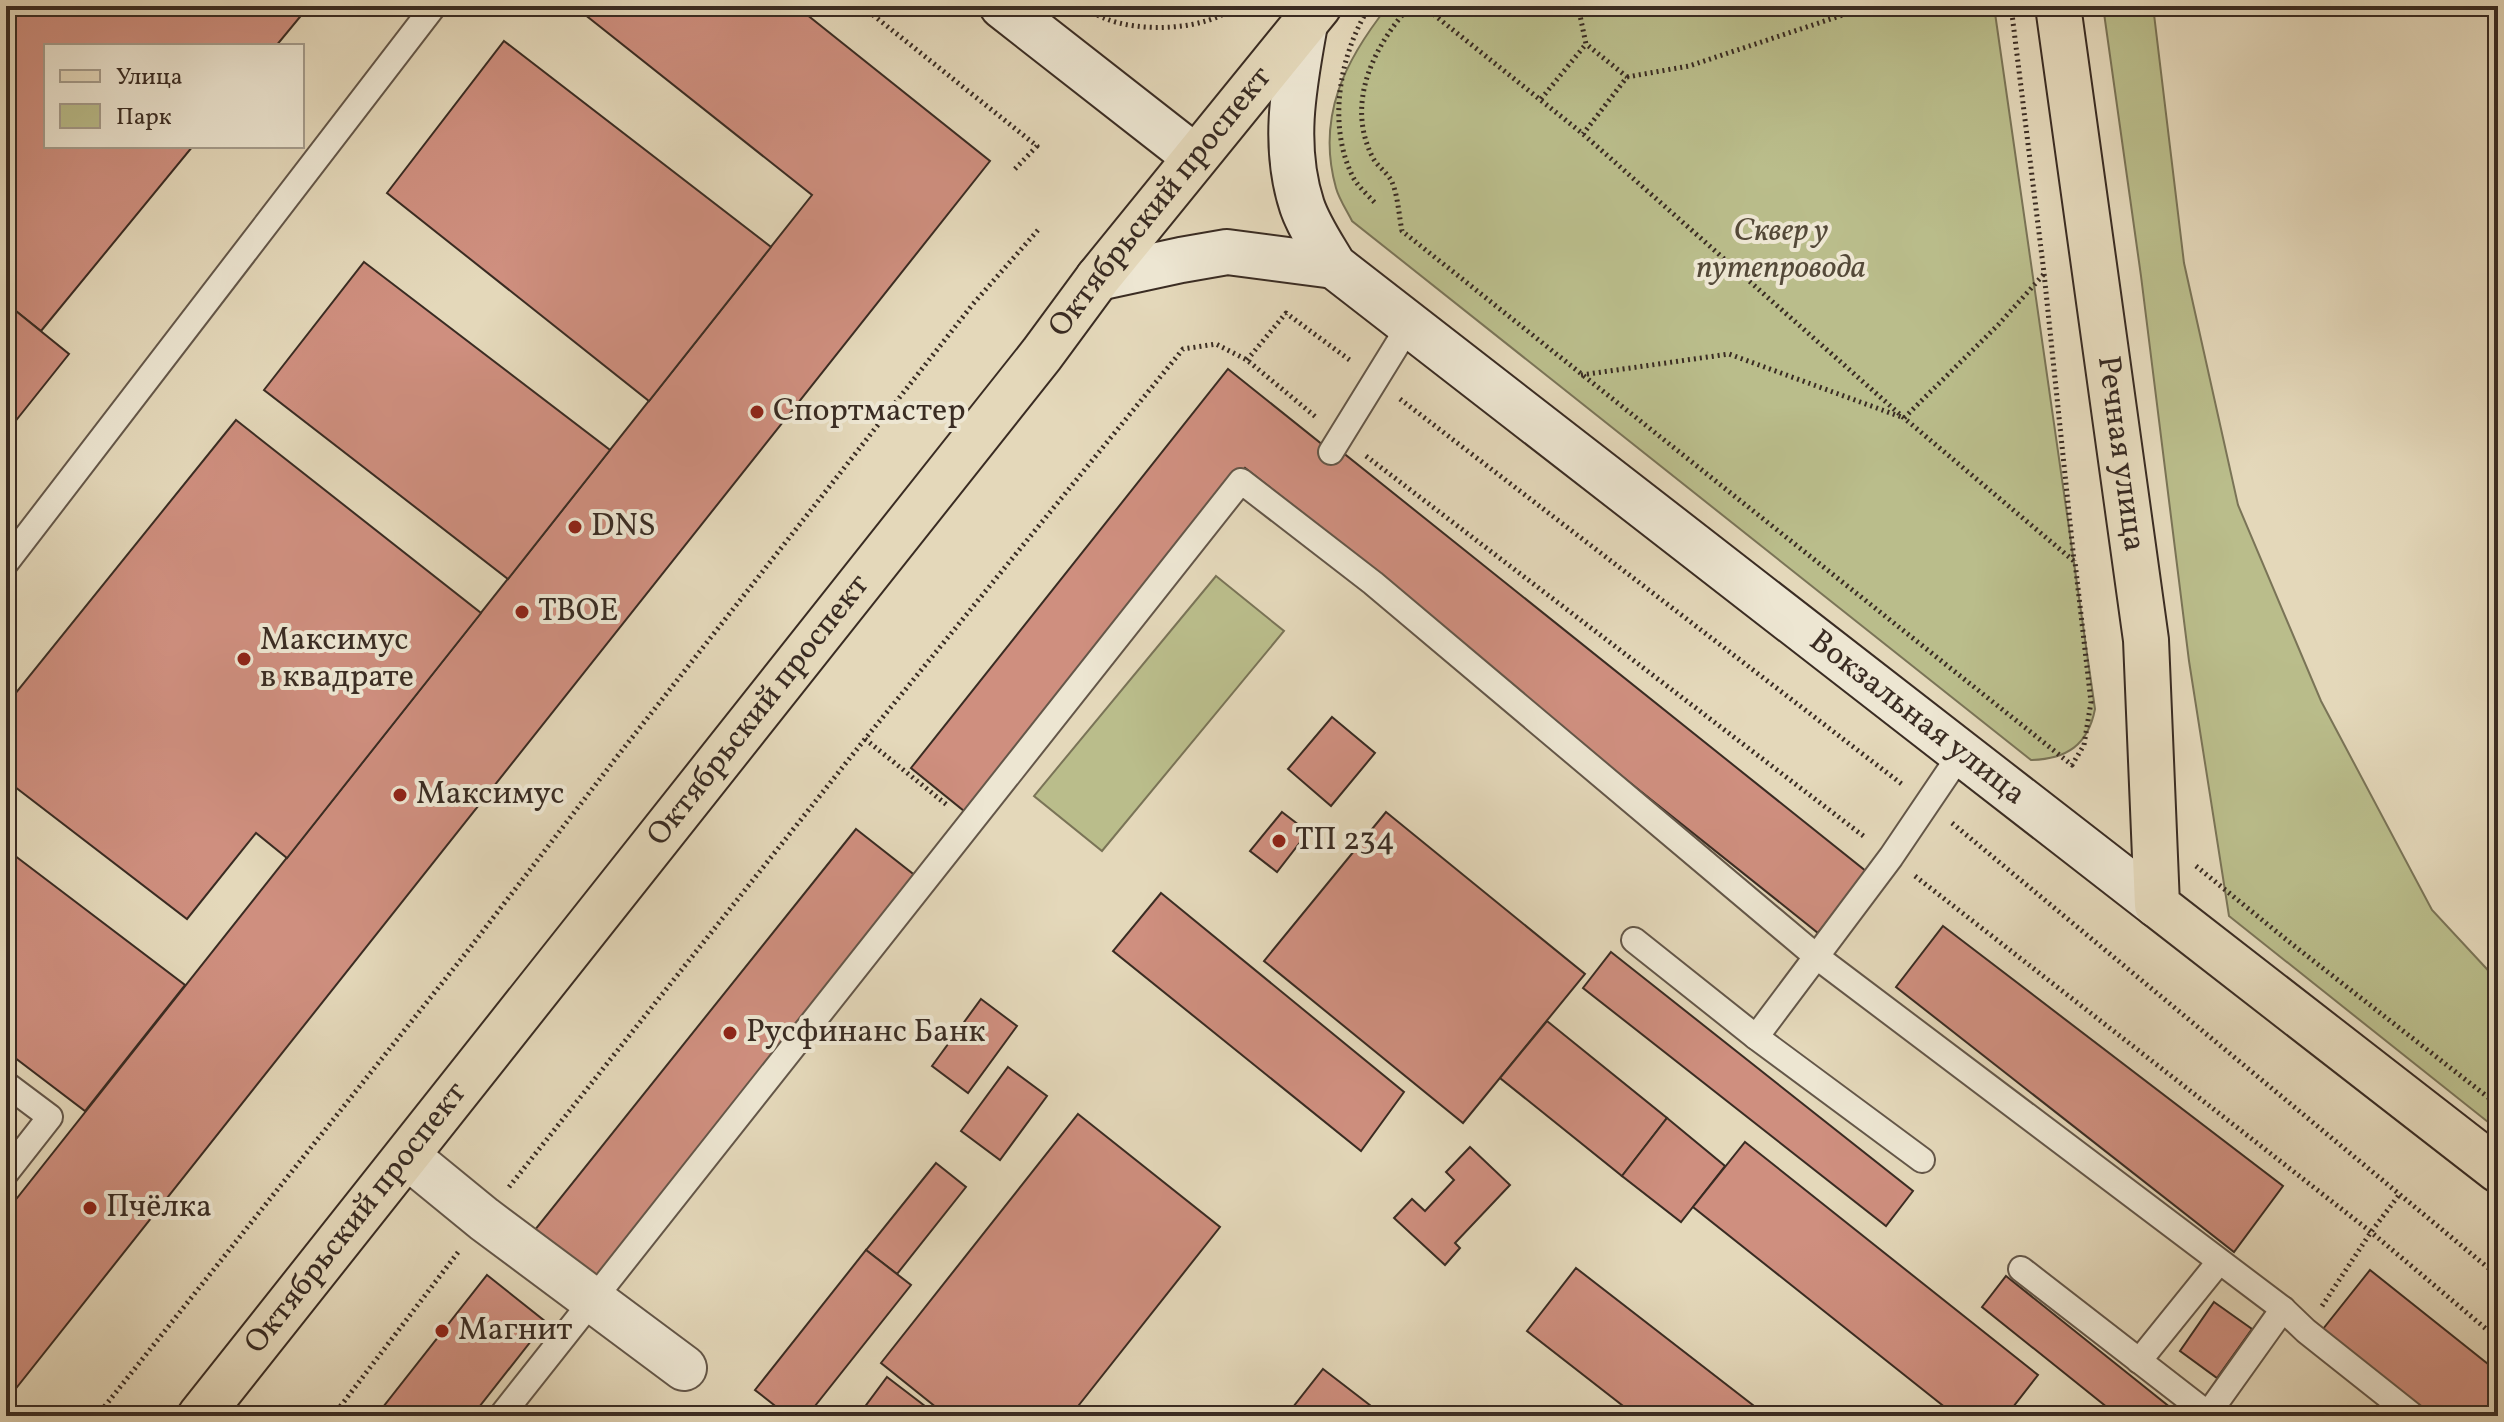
<svg xmlns="http://www.w3.org/2000/svg" width="2504" height="1422" viewBox="0 0 2504 1422" font-family="Vollkorn,serif">
<rect width="100%" height="100%" fill="#e4d8ba"/>
<filter id="stains"><feTurbulence type="fractalNoise" baseFrequency=".0025" numOctaves="4"/><feColorMatrix values="0 0 0 0 .2 0 0 0 0 .09 0 0 0 0 .02 0 0 0 .5 -.17"/></filter>
<radialGradient id="worn" r=".72"><stop offset=".6" stop-color="#630" stop-opacity="0"/><stop offset="1" stop-color="#630" stop-opacity=".3"/></radialGradient>
<!-- green -->
<g fill="#babd8b" stroke="#7a7457" stroke-width="2">
<path d="M1388 6H1994L2095 709C2088 745 2067 759 2031 760L1352 221C1347 211 1339 199 1336 188 1316 117 1345 60 1388 6Z"/>
<path d="M2103 6H2153L2184 263 2238 505 2321 701 2432 910 2498 981V1130L2229 916 2189 661 2141 276Z"/>
<path d="M1216 576 1284 631 1102 851 1034 796Z"/>
</g>
<!-- building -->
<g fill="#cf8f7f" stroke="#3a2c23" stroke-width="2">
<path d="M6 6H309L276 46H46V146H193L41 331 6 303Z"/>
<path d="M574 6H796L990 161 6 1401V1212L812 195Z"/>
<path d="M504 41 771 247 649 401 387 193Z"/>
<path d="M364 262 610 450 508 579 264 390Z"/>
<path d="M6 303 69 354 6 433Z"/>
<path d="M1228 369 1338 457 1342 452 1867 872 1818 933 1296 516 1300 511 1245 468 969 815 911 768Z"/>
<path d="M236 420 481 613 287 858 256 833 187 919 6 780V705Z"/>
<path d="M1332 717 1375 753 1331 806 1288 769Z"/>
<path d="M1282 812 1308 832 1277 872 1250 851Z"/>
<path d="M1386 812 1585 974 1463 1123 1264 961Z"/>
<path d="M856 829 917 877 594 1280 534 1231Z"/>
<path d="M6 849 185 985 85 1111 6 1051Z"/>
<path d="M1161 893 1404 1092 1361 1151 1113 951Z"/>
<path d="M1943 926 2283 1186 2234 1252 1896 987Z"/>
<path d="M1611 952 1913 1191 1886 1226 1583 988Z"/>
<path d="M981 999 1017 1026 968 1093 932 1066Z"/>
<path d="M1547 1021 1667 1118 1622 1176 1500 1078Z"/>
<path d="M1008 1067 1047 1096 1000 1160 961 1131Z"/>
<path d="M1078 1114 1220 1227 1075 1410 1082 1416H947L881 1363Z"/>
<path d="M1667 1118 1725 1166 1681 1222 1622 1176Z"/>
<path d="M1745 1142 2038 1375 2006 1416H1956L1693 1207Z"/>
<path d="M1470 1147 1510 1185 1455 1243 1460 1248 1445 1265 1394 1218 1412 1199 1425 1211 1454 1180 1446 1172Z"/>
<path d="M936 1163 966 1187 897 1274 866 1250Z"/>
<path d="M866 1250 911 1285 807 1416H788L755 1390Z"/>
<path d="M1576 1268 1767 1416H1636L1527 1331Z"/>
<path d="M2370 1270 2498 1372V1416H2433L2323 1329Z"/>
<path d="M487 1275 546 1322 472 1416H376Z"/>
<path d="M2006 1276 2181 1416H2118L1982 1307Z"/>
<path d="M2214 1302 2252 1329 2217 1378 2180 1351Z"/>
<path d="M1323 1369 1384 1416H1286Z"/>
<path d="M887 1377 938 1416H858Z"/>
</g>
<g fill="none" stroke-linecap="round" stroke-linejoin="round">
<!-- service casing -->
<g stroke="#645749" stroke-width="28">
<g id="service">
<path d="M1331 452 1410 324"/>
<path d="M6 563 434 6"/>
<path d="M1634 940 1756 1037"/>
<path d="M6 1084 50 1117 6 1173"/>
<path d="M1922 1160 1756 1037 1891 857 1962 752"/>
<path d="M2021 1269 2208 1414 2283 1309"/>
<path d="M2139 1361 2219 1262"/>
<path d="M501 1416 1241 481 1373 583 1817 957 2283 1309 2306 1331 2413 1416"/>
</g>
</g>
<!-- minor casing -->
<g stroke="#645749" stroke-width="48">
<path id="minor" d="M407 1156 484 1219 684 1368"/>
</g>
<!-- secondary casing -->
<g stroke="#3a2c23" stroke-width="48">
<g id="secondary">
<path d="M1002 6 1195 157"/>
<path id="s1" d="M1305 24C1294 85 1282 145 1302 206 1309 227 1323 247 1334 266L2157 905"/>
<path d="M1098 278 1181 260 1227 252 1334 266"/>
</g>
</g>
<!-- primary casing -->
<g stroke="#3a2c23" stroke-width="48">
<g id="primary">
<path id="s2" d="M2058 6 2146 640 2157 905 2498 1170"/>
<path id="s3" d="M200 1416 1042 354 1098 278 1319 6"/>
</g>
</g>
<!-- path -->
<g stroke="#3a2c23" stroke-width="5" stroke-dasharray="2 4" stroke-linecap="butt">
<path d="M871 6 868 11 1037 146 1014 170"/>
<path d="M1082 6C1089 10 1096 15 1104 18 1138 33 1207 31 1235 6"/>
<path d="M1370 6C1340 53 1327 123 1352 175 1357 186 1368 195 1376 204"/>
<path d="M1410 6C1373 47 1345 104 1373 158 1378 167 1388 173 1392 182 1398 196 1399 216 1402 231L2072 765 2084 745 2091 702 2075 562 1904 418 1583 134 1423 6"/>
<path d="M1578 6 1586 44 1627 77 1583 134"/>
<path d="M2011 6 2044 273 2074 561"/>
<path d="M1627 77 1689 66 1870 6"/>
<path d="M1541 99 1586 44"/>
<path d="M1247 360 1286 313 1351 361"/>
<path d="M1581 375 1729 354 1904 418 1998 325 2044 274"/>
<path d="M1400 399 1903 785"/>
<path d="M1366 456 1866 838"/>
<path d="M865 739 947 805"/>
<path d="M1952 823 2498 1276"/>
<path d="M2196 866 2288 941 2498 1105"/>
<path d="M1915 876 2371 1232 2498 1339"/>
<path d="M509 1187 865 739 1183 349 1216 344 1247 360 1317 418"/>
<path d="M2322 1306 2371 1232 2399 1195"/>
<path d="M97 1416 466 953 616 758 973 304 1038 230"/>
<path d="M333 1416 459 1251"/>
</g>
<!-- service -->
<use href="#service" stroke="#ede6d2" stroke-width="24"/>
<!-- minor -->
<use href="#minor" stroke="#ede6d2" stroke-width="44"/>
<!-- secondary -->
<use href="#secondary" stroke="#ede6d2" stroke-width="44"/>
<!-- primary -->
<use href="#primary" stroke="#e4d8ba" stroke-width="44"/>
</g>
<!-- markers -->
<g fill="#8f2418" stroke="#ede6d2" stroke-width="3">
<circle cx="757" cy="412" r="8"/>
<circle cx="575" cy="527" r="8"/>
<circle cx="522" cy="612" r="8"/>
<circle cx="244" cy="659" r="8"/>
<circle cx="400" cy="795" r="8"/>
<circle cx="1279" cy="841" r="8"/>
<circle cx="730" cy="1033" r="8"/>
<circle cx="90" cy="1208" r="8"/>
<circle cx="442" cy="1331" r="8"/>
</g>
<g text-anchor="middle" dominant-baseline="central" stroke-width="8" stroke-linejoin="round" paint-order="stroke">
<!-- street labels -->
<g font-size="32" fill="#3a2c23" stroke="#ede6d2">
<text stroke="none"><textPath href="#s3" startOffset="1548">Октябрьский проспект</textPath></text>
<text stroke="none"><textPath href="#s2" startOffset="452">Речная улица</textPath></text>
<text stroke="none"><textPath href="#s3" startOffset="900">Октябрьский проспект</textPath></text>
<text stroke="none"><textPath href="#s1" startOffset="990">Вокзальная улица</textPath></text>
<text stroke="none"><textPath href="#s3" startOffset="252">Октябрьский проспект</textPath></text>
</g>
<!-- park labels -->
<g font-size="32" font-style="italic" fill="#544938" stroke="#ede6d2">
<text x="1781" y="232">Сквер у<tspan x="1781" dy="37">путепровода</tspan></text>
</g>
<!-- poi labels -->
<g font-size="32" fill="#3a2c23" stroke="#ede6d2" text-anchor="start">
<text x="773" y="412">Спортмастер</text>
<text x="591" y="527">DNS</text>
<text x="538" y="612">ТВОЕ</text>
<text x="260" y="641">Максимус<tspan x="260" dy="37">в квадрате</tspan></text>
<text x="416" y="795">Максимус</text>
<text x="1295" y="841">ТП 234</text>
<text x="746" y="1033">Русфинанс Банк</text>
<text x="106" y="1208">Пчёлка</text>
<text x="458" y="1331">Магнит</text>
</g>
</g>
<!-- margin -->
<rect width="2504" height="1422" fill="none" stroke="#e4d8ba" stroke-width="32"/>
<rect x="8" y="8" width="2488" height="1406" fill="none" stroke="#3a2c23" stroke-width="4"/>
<rect x="16" y="16" width="2472" height="1390" fill="none" stroke="#3a2c23" stroke-width="2"/>
<!-- legend -->
<rect x="44" y="44" width="260" height="104" fill="#ede6d2" stroke="#a59c8c" stroke-width="2"/>
<rect x="60" y="70" width="40" height="12" fill="#e4d8ba" stroke="#a59c8c" stroke-width="2"/>
<text x="116" y="84" font-size="24" fill="#3a2c23">Улица</text>
<rect x="60" y="104" width="40" height="24" fill="#babd8b" stroke="#a59c8c" stroke-width="2"/>
<text x="116" y="124" font-size="24" fill="#3a2c23">Парк</text>
<rect width="100%" height="100%" filter="url(#stains)"/>
<rect width="100%" height="100%" fill="url(#worn)"/>
</svg>
